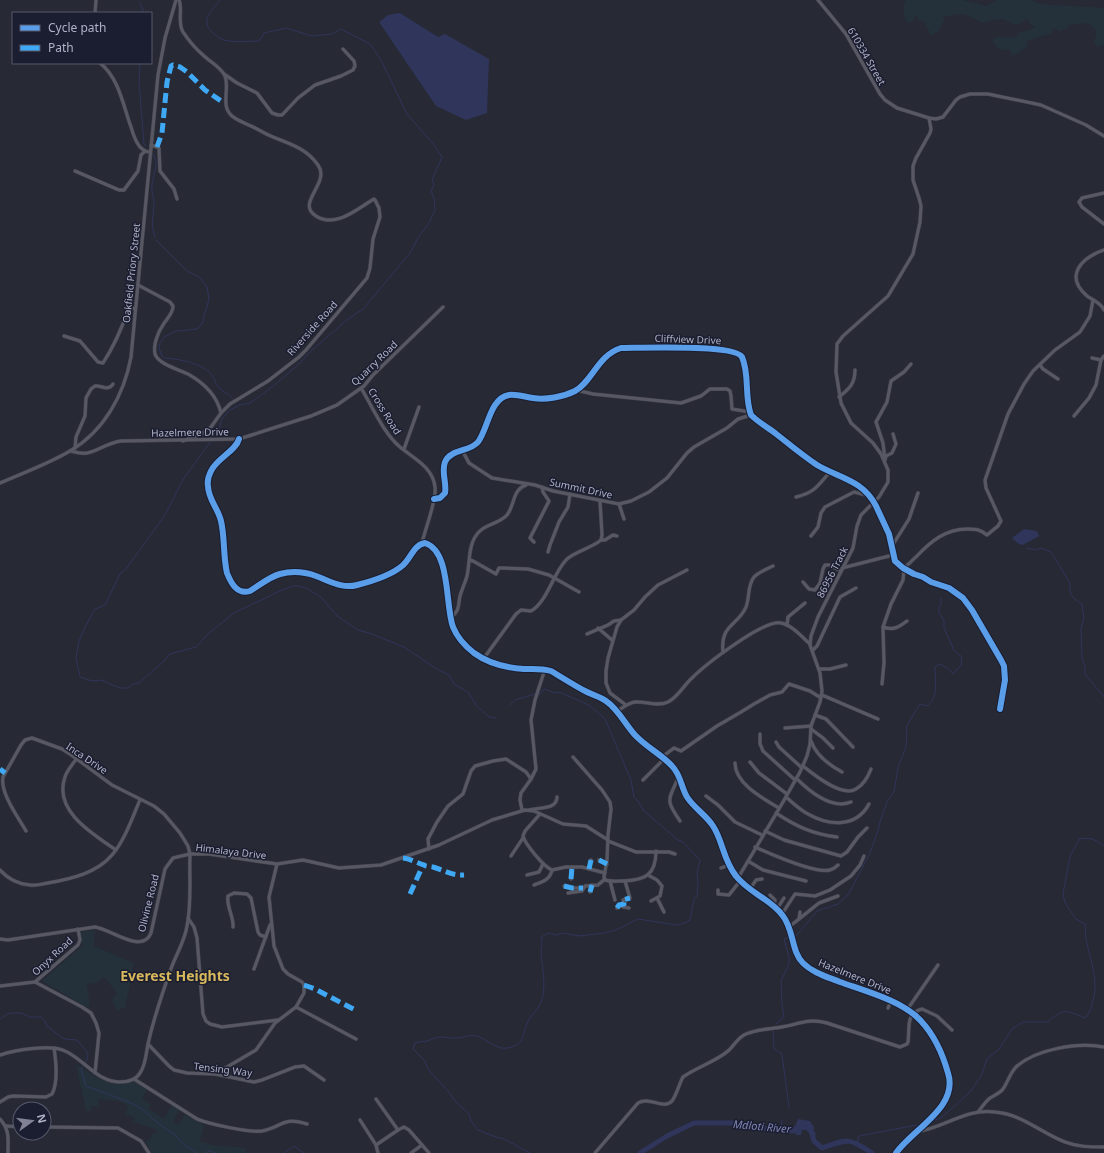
<svg xmlns="http://www.w3.org/2000/svg" width="1104" height="1153" viewBox="0 0 1104 1153" font-family="'Noto Sans',sans-serif">
<rect width="100%" height="100%" fill="#272935"/>
<!-- green -->
<g fill="#24313b">
<path d="M906 0H963L986 6 997 0H1032L1040 4 1104 8V45L1096 47 1094 41 1097 32 1089 23 1069 25 1067 29H1064L1059 32 1054 28 1051 34C1042 35 1036 39 1028 40L1027 47 1013 56 1009 50 998 49 992 40 999 36 1011 38 1017 36 1018 33 1030 30 1036 27 1030 24 1027 19C1012 31 1013 20 1001 19 995 19 987 22 982 23 966 13 960 13 943 17L945 21 941 24 939 31 931 36 924 21H919L917 15 911 22H907C903 14 902 7 906 0Z"/>
<path d="M95 930 94 946 134 963 125 1008 117 1010 112 1000 117 993 104 977 95 984 89 983 87 984 90 1005 87 1007 42 981 82 946 81 932Z"/>
<path d="M76 1064C97 1078 108 1088 135 1082L147 1090 142 1098 151 1105 148 1108 164 1119 172 1105 179 1110 173 1122 179 1124 185 1115 204 1125 200 1141 213 1145 245 1148 246 1153H152L145 1141 150 1140 152 1134 158 1132 155 1129 134 1122 135 1118 126 1114 128 1106 119 1101 99 1099 98 1106 90 1107 91 1111H86Z"/>
</g>
<!-- water -->
<g fill="#30355b">
<path d="M400 13 438 37 445 34 489 59 487 113 466 120 436 106 379 22 388 15Z"/>
<path d="M1024 529 1037 531 1039 536 1023 545 1019 544 1012 538Z"/>
<path d="M798 1119 810 1121 814 1127 813 1131 816 1133 815 1136 811 1137C809 1132 807 1129 802 1130L801 1135H797L792 1131V1128L795 1126Z"/>
</g>
<g fill="none" stroke-linecap="round" stroke-linejoin="round">
<!-- stream -->
<g stroke="#30355b" stroke-width="1">
<path d="M140 3 144 13"/>
<path d="M140 63 139 82 144 144 146 146"/>
<path d="M153 154C160 164 153 174 152 184 151 192 154 197 154 203 154 215 150 225 155 237"/>
<path d="M156 240 187 271 199 277 207 287 209 299 202 324 197 329 176 331 164 337 160 343 159 348 162 356 165 358C179 359 202 363 211 374 215 378 215 384 219 388 223 392 229 394 233 399"/>
<path d="M212 438 219 429 222 419 230 410 240 405 250 403 272 387 301 362 312 350 347 320 363 309 410 253 418 238 429 223 435 210 434 198 431 191 434 185 432 180 442 157 435 146 407 114 381 60 370 44 341 29 332 34 312 36 286 28 264 33 259 41C248 41 235 43 224 40 220 39 217 36 214 34 199 22 211 11 220 0"/>
<path d="M211 441 182 481 165 515 126 569 120 574 105 605 95 609 85 627 79 641 76 658 80 677 92 681 101 680 120 688H128L133 684 139 683 163 662 170 654 196 647 208 634 234 613 282 590 293 586H299L308 589 322 598 337 616 358 630 372 634 404 647 435 668 449 675 454 684 469 693 476 705 489 717 496 718"/>
<path d="M1026 548 1036 550 1041 548 1051 552 1070 583C1069 596 1073 598 1082 604L1084 619 1081 628 1082 659 1085 666V674L1104 697"/>
<path d="M510 705 515 700 535 694"/>
<path d="M795 937 796 936 817 911 838 904 848 895 869 855 877 834 880 822 887 802 894 792 898 767 906 747 907 725 920 704 927 706C939 697 935 681 935 667L940 664 949 669 953 674 961 665 962 657 954 650 944 628V620L939 613V607L941 604V598"/>
<path d="M0 1019 7 1014 12 1013H21L30 1017H41L45 1021 47 1026 61 1037 65 1039 77 1040 88 1053 87 1060 81 1069 86 1086 129 1102 142 1109 155 1121 175 1135 183 1144 197 1153"/>
<path d="M776 1024 784 1017 782 1004 781 981 789 964V957L784 939 788 938"/>
<path d="M773 1030 774 1049 782 1054 789 1108"/>
<path d="M931 1121 941 1118 970 1092 981 1076 987 1059 999 1049 1012 1029 1023 1022H1048C1063 1008 1066 1010 1085 1018 1090 1013 1091 1008 1093 1001 1099 979 1090 960 1086 939 1085 934 1086 929 1085 924L1076 919 1065 903 1063 894 1070 856 1080 838 1093 839 1104 846"/>
<path d="M781 1128 782 1120"/>
<path d="M857 1143 859 1136 917 1125"/>
<path d="M205 1153 209 1151 215 1153"/>
<path d="M284 1153 294 1146 304 1153"/>
<path d="M530 1153 504 1139 493 1136 478 1130 471 1121 469 1114 455 1101 448 1091 428 1069 425 1061 413 1049 415 1043C419 1041 423 1042 427 1041 432 1040 434 1037 441 1037 446 1037 452 1039 457 1038 464 1038 469 1034 477 1036 488 1040 496 1050 508 1048 524 1045 522 1036 527 1024 529 1017 536 1012 539 1006 548 990 542 969 541 952 541 946 543 942 541 937L549 933 555 935 563 933 579 936 604 933 616 930 638 919 677 925 685 923 690 920 694 899 697 896 698 881 697 873 700 860 683 842 678 840 644 811 638 801 634 797 631 780 605 719 589 705 559 692 554 693 545 689 543 690 540 694H538"/>
</g>
<!-- river -->
<g stroke="#30355b" stroke-width="5">
<path d="M811 1130 814 1141 822 1148C848 1139 848 1137 872 1153"/>
<path d="M640 1153 667 1136 694 1123H733L776 1130 781 1128 792 1131 798 1128"/>
</g>
<!-- minor casing -->
<g stroke="#42434c" stroke-width="4">
<g id="minor">
<path d="M179 0C183 9 177 22 183 32 189 41 196 49 203 55 210 62 221 67 225 76 230 89 220 106 232 116 238 121 245 123 251 126 258 129 265 134 273 137 291 144 307 149 318 165 331 183 295 203 316 216 336 229 358 208 374 199L375 200 379 208 380 217 373 239 370 268 367 278 306 350 299 357 268 381 230 404 221 413 211 427 203 433 183 441"/>
<path d="M818 0 846 34 880 94 885 100 897 108 929 118 936 119 943 117 956 100 960 97 970 94H988L1041 105 1086 125 1104 136"/>
<path d="M95 13 96 0"/>
<path d="M100 63C119 78 123 105 131 127 133 134 135 141 140 147 143 150 146 152 150 152"/>
<path d="M224 74 237 83 257 93 272 113 278 115H282L298 98 315 85 341 76 353 70 355 66 354 61 343 49"/>
<path d="M151 145 159 148 160 171 174 189 177 199"/>
<path d="M75 171 119 190H124L138 171 141 155 145 151"/>
<path d="M1104 193 1082 198 1079 202 1082 207 1104 224"/>
<path d="M1104 250C1081 258 1064 276 1087 296 1093 300 1101 303 1104 310"/>
<path d="M138 285 170 302 173 306C173 314 167 318 163 325 158 332 153 345 155 354 158 364 180 370 188 374 204 383 217 396 221 413"/>
<path d="M64 336 80 341 98 362 103 363C114 346 122 328 128 310L135 308"/>
<path d="M1092 358 1101 360 1104 356"/>
<path d="M1040 365 1043 369 1058 379"/>
<path d="M361 388C372 406 384 434 400 447 413 458 433 467 435 487 437 500 425 529 422 543"/>
<path d="M576 390 593 394 681 403 701 396 710 389H727L730 391 731 396 732 409 750 412"/>
<path d="M839 397C849 389 855 384 855 370"/>
<path d="M1074 416 1089 398 1096 385 1101 360"/>
<path d="M893 434 896 444 892 453 886 456 885 460 883 443 876 422 887 402 891 381 904 372 911 364"/>
<path d="M239 439C236 451 217 458 211 471 209 475 207 481 208 486 208 499 218 508 221 521 225 538 223 556 227 573 231 583 237 595 250 591 260 585 269 577 280 574 291 571 305 572 316 576 330 581 342 589 357 585 373 581 390 576 402 566 411 559 413 545 425 543 451 551 445 606 453 627 457 637 465 646 474 653 488 663 507 668 524 669 533 669 541 668 551 671 563 678 575 686 587 692 593 695 600 697 606 701 618 709 625 724 635 735 646 747 661 754 672 766 681 775 681 787 687 797 694 808 706 815 713 826 723 841 723 860 736 876 749 893 771 899 783 916 794 930 791 951 803 963 813 973 828 977 840 982 865 991 903 1001 921 1021 934 1035 943 1055 948 1073 959 1107 913 1129 896 1153"/>
<path d="M75 448 76 437 85 416 86 398 91 389 95 386C102 385 108 392 113 384"/>
<path d="M404 449 419 407"/>
<path d="M462 450 469 463 492 478 535 485 553 491 619 504 631 501 649 492 667 478 687 453 694 447 727 428 738 419 751 415"/>
<path d="M70 451C76 452 81 454 87 453 98 451 107 443 121 441L239 439 311 416 337 405 364 386 373 375 443 307"/>
<path d="M0 483C23 473 48 464 70 451 104 431 124 395 131 357L158 75 165 38 176 0"/>
<path d="M796 497C816 492 817 486 830 472"/>
<path d="M434 499 440 498 445 493C447 483 441 472 445 462 450 449 470 452 478 442 488 429 490 398 509 395 517 394 525 397 533 398 546 400 563 397 575 391 592 382 598 355 621 348 639 348 735 344 742 357 750 375 744 396 751 415 758 422 767 427 775 433 789 444 802 455 817 465 839 478 863 480 876 506L889 534 895 561 903 568 914 574 923 577 931 582 949 588 963 598 972 610 1001 660 1004 666 1005 680 1000 709"/>
<path d="M619 504 624 519"/>
<path d="M811 536 818 527 821 513 825 507 854 492 866 495"/>
<path d="M601 540H605L613 535 617 536"/>
<path d="M534 542 530 538 549 501 543 492 542 487"/>
<path d="M892 546 909 519 918 493"/>
<path d="M548 552 550 545 559 522 568 507 570 494"/>
<path d="M470 560 473 561 496 574 499 568H501L528 569 549 575 579 592"/>
<path d="M842 568 893 555"/>
<path d="M903 568C909 565 912 560 917 556 931 541 946 529 967 529 975 529 980 529 987 535L998 526 1001 521 986 488 985 480 1008 414 1024 384 1033 371 1055 350 1080 332 1090 316 1093 300"/>
<path d="M803 582 809 589 815 590 820 583 823 569 825 565H829L841 571"/>
<path d="M451 617C460 611 458 605 460 596 462 589 465 583 467 576 470 563 468 548 475 537 482 524 498 525 507 515 515 505 512 490 526 485"/>
<path d="M787 625 788 617 805 603"/>
<path d="M883 627C893 631 899 627 907 621"/>
<path d="M598 628 612 640"/>
<path d="M587 634 608 625 614 621 621 620"/>
<path d="M813 650 817 646 840 597 856 588"/>
<path d="M723 652C720 624 738 626 746 607 750 597 747 586 754 577 759 572 767 569 773 566"/>
<path d="M484 658 516 614 521 610 531 611C547 602 553 574 566 560 573 552 592 548 601 540L602 535 600 501"/>
<path d="M819 669H830L846 665"/>
<path d="M882 684 884 663 883 627 891 604 903 580 904 569"/>
<path d="M822 695 878 719"/>
<path d="M626 705 610 693 606 683V671L608 658 617 627 621 620 634 610 645 597 658 585 687 570"/>
<path d="M616 712C622 708 628 703 635 702 646 701 658 707 668 702 678 697 684 685 692 678 705 665 764 619 781 623 792 625 802 637 810 644"/>
<path d="M815 715 826 719 853 747"/>
<path d="M785 728 811 726"/>
<path d="M811 729 823 738 833 748"/>
<path d="M760 734V744L763 751 795 780"/>
<path d="M811 741C816 755 829 765 842 772"/>
<path d="M776 742 779 747 802 768"/>
<path d="M573 757 602 790 610 802 611 809 608 835 607 860 604 877 605 880C611 882 618 881 624 881 645 880 656 875 656 851"/>
<path d="M662 757 674 748 681 751 717 726 741 712 754 704 770 695 782 692 789 684 810 691 821 698"/>
<path d="M77 758C73 764 67 770 65 777 53 811 93 834 116 850"/>
<path d="M750 762 759 773 787 794"/>
<path d="M735 763C735 784 764 799 779 808"/>
<path d="M803 766C813 774 842 798 856 789 863 785 868 777 871 769"/>
<path d="M679 776C669 800 664 798 680 821"/>
<path d="M796 778C809 791 831 810 851 802"/>
<path d="M643 780 664 759"/>
<path d="M706 796 718 805 735 822 762 835"/>
<path d="M786 797C793 803 800 810 808 814 829 826 856 828 869 804"/>
<path d="M522 810 520 800 521 793 531 779 536 769 531 720 535 700 545 669"/>
<path d="M529 810C539 807 557 810 557 797"/>
<path d="M776 813C797 827 813 834 837 837"/>
<path d="M540 814 525 831 523 836C525 844 544 867 552 870L566 867H582L605 873"/>
<path d="M765 831 784 840 841 856 847 852 858 837 867 828"/>
<path d="M608 841 636 852H669L675 854"/>
<path d="M755 847C771 854 815 874 830 870 834 869 836 867 838 865"/>
<path d="M429 849 428 839 437 822 448 806 463 794 471 771 475 766 493 761 506 759 526 772 531 779"/>
<path d="M511 856 523 838"/>
<path d="M599 860 607 864"/>
<path d="M748 861 763 870 806 881"/>
<path d="M721 868 729 865"/>
<path d="M589 869 591 860"/>
<path d="M0 870C8 879 19 884 30 885 36 886 42 884 48 883 71 879 97 873 112 855 125 840 132 818 140 800"/>
<path d="M527 875 539 872 543 864"/>
<path d="M648 875 657 880 662 886 660 896 651 901"/>
<path d="M738 878 783 802 800 772 807 756 810 744 811 726 820 702 822 691 820 673 810 645 811 636 818 617 853 548 857 526 861 515 879 497 888 482V470L881 454 873 443 851 423 841 403 836 372 837 344 843 336 888 296 913 254 920 222 921 206 919 198 913 180V166L916 158 930 133 931 129 929 118"/>
<path d="M571 879 572 867"/>
<path d="M610 881 615 900"/>
<path d="M534 885C542 882 550 880 552 870"/>
<path d="M564 886 572 888H583"/>
<path d="M750 889 756 880 762 879"/>
<path d="M718 890V894L729 895 740 881"/>
<path d="M590 892 592 885"/>
<path d="M568 893 582 891 585 886 598 885 605 879"/>
<path d="M770 895 775 900 774 906"/>
<path d="M657 898 664 912"/>
<path d="M619 905 623 907 629 908"/>
<path d="M617 908 619 905 624 904 623 900 630 898 625 881"/>
<path d="M777 909 784 898"/>
<path d="M782 914 795 894 815 896 830 890 851 876 860 865 864 856"/>
<path d="M188 918 194 927 197 938 203 1014 206 1021 210 1024 222 1027 278 1020"/>
<path d="M799 919 800 912"/>
<path d="M233 927C234 917 226 906 228 896L234 893 247 894 251 898 258 932 260 935 266 937"/>
<path d="M789 927 819 903 838 896"/>
<path d="M0 939 8 940 95 927C111 929 142 955 151 933L165 869 173 858 190 854 188 846 180 833 164 814 154 806 112 785 70 754 62 749 32 738 25 740 21 745 3 777C0 793 18 817 26 831"/>
<path d="M254 969 270 925"/>
<path d="M35 982 82 1007 91 1013 96 1023 99 1033 95 1073"/>
<path d="M0 986 35 982 78 945 80 940 78 929"/>
<path d="M296 1007 356 1039"/>
<path d="M888 1008 891 1001"/>
<path d="M907 1010 938 965"/>
<path d="M148 1044 169 1066 174 1070 187 1073 215 1074 254 1082 262 1080 295 1067 304 1066 324 1080"/>
<path d="M0 1055C15 1050 51 1044 65 1051 85 1060 96 1081 119 1082 127 1082 136 1080 140 1073 146 1065 146 1053 148 1044 154 1017 163 991 172 966 177 953 185 940 187 926 192 903 189 877 190 854H209L277 864 303 860 339 868 381 865 439 845 492 820 525 810 534 811 563 824 586 826 608 840"/>
<path d="M215 1074 256 1050 275 1023 296 1007 304 993V985L302 982 288 974 283 969 274 946 269 897 277 864"/>
<path d="M134 1079 197 1119C209 1124 250 1133 262 1131 282 1127 284 1116 307 1124"/>
<path d="M376 1099 398 1130"/>
<path d="M0 1102 8 1097 13 1096 46 1097 52 1094C58 1083 56 1061 54 1048"/>
<path d="M978 1112C982 1107 986 1101 990 1098 995 1095 1000 1093 1003 1089 1008 1082 1010 1073 1016 1067 1036 1049 1078 1042 1104 1047"/>
<path d="M0 1119C10 1130 8 1139 8 1153"/>
<path d="M360 1120 376 1145"/>
<path d="M6 1126 20 1127"/>
<path d="M44 1127 118 1128 141 1141 149 1153"/>
<path d="M916 1132C945 1128 965 1108 995 1112 1022 1114 1041 1133 1065 1142 1078 1147 1091 1147 1104 1147"/>
<path d="M378 1153 376 1145 398 1130 404 1127 409 1130 429 1153"/>
<path d="M411 1153 422 1145"/>
<path d="M595 1153 638 1103C649 1096 664 1110 672 1101 677 1094 679 1084 683 1077 697 1067 715 1062 728 1051 734 1046 738 1037 746 1034 757 1029 770 1029 782 1027 799 1024 808 1018 827 1023L900 1047 907 1044 908 1042C910 1029 905 1013 922 1009L937 1016 952 1030"/>
</g>
</g>
<!-- minor -->
<use href="#minor" stroke="#575863" stroke-width="3"/>
<!-- quiet -->
<g stroke="#3fa9f5" stroke-width="5" stroke-dasharray="10 5" stroke-linecap="butt">
<path d="M157 147 162 133 167 82 171 66 173 65 180 67 187 72 205 90 221 101"/>
<path d="M0 769 5 773"/>
<path d="M403 858C411 859 417 863 424 865 427 867 430 866 433 867 444 870 452 876 464 875"/>
<path d="M599 860 607 864"/>
<path d="M589 869 591 860"/>
<path d="M571 879 572 867"/>
<path d="M564 886 572 888H583"/>
<path d="M590 892 592 885"/>
<path d="M410 894 423 865"/>
<path d="M617 908 619 905 624 904 623 900 630 898"/>
<path d="M304 985 315 989 357 1011"/>
</g>
<!-- cycleway casing -->
<g stroke="#1b1d30" stroke-width="8">
<g id="cycleway">
<path d="M239 439C236 451 217 458 211 471 209 475 207 481 208 486 208 499 218 508 221 521 225 538 223 556 227 573 231 583 237 595 250 591 260 585 269 577 280 574 291 571 305 572 316 576 330 581 342 589 357 585 373 581 390 576 402 566 411 559 413 545 425 543 451 551 445 606 453 627 457 637 465 646 474 653 488 663 507 668 524 669 533 669 541 668 551 671 563 678 575 686 587 692 593 695 600 697 606 701 618 709 625 724 635 735 646 747 661 754 672 766 681 775 681 787 687 797 694 808 706 815 713 826 723 841 723 860 736 876 749 893 771 899 783 916 794 930 791 951 803 963 813 973 828 977 840 982 865 991 903 1001 921 1021 934 1035 943 1055 948 1073 959 1107 913 1129 896 1153"/>
<path d="M434 499 440 498 445 493C447 483 441 472 445 462 450 449 470 452 478 442 488 429 490 398 509 395 517 394 525 397 533 398 546 400 563 397 575 391 592 382 598 355 621 348 639 348 735 344 742 357 750 375 744 396 751 415 758 422 767 427 775 433 789 444 802 455 817 465 839 478 863 480 876 506L889 534 895 561 903 568 914 574 923 577 931 582 949 588 963 598 972 610 1001 660 1004 666 1005 680 1000 709"/>
</g>
</g>
<!-- cycleway -->
<use href="#cycleway" stroke="#5a9eea" stroke-width="6"/>
</g>
<g text-anchor="middle" dominant-baseline="central" stroke-width="3" stroke-linejoin="round" paint-order="stroke">
<!-- street labels -->
<g font-size="10" fill="#b0b2c7" stroke="#1b1d30">
<text transform="translate(867 56) rotate(60)">610334 Street</text>
<text transform="translate(131 273) rotate(-84)">Oakfield Priory Street</text>
<text transform="translate(312 328) rotate(-48)">Riverside Road</text>
<text transform="translate(688 339) rotate(2)">Cliffview Drive</text>
<text transform="translate(374 363) rotate(-44)">Quarry Road</text>
<text transform="translate(385 411) rotate(58)">Cross Road</text>
<text transform="translate(190 432) rotate(-1)">Hazelmere Drive</text>
<text transform="translate(581 488) rotate(12)">Summit Drive</text>
<text transform="translate(832 572) rotate(-63)">86956 Track</text>
<text transform="translate(87 758) rotate(34)">Inca Drive</text>
<text transform="translate(231 851) rotate(7)">Himalaya Drive</text>
<text transform="translate(148 903) rotate(-76)">Olivine Road</text>
<text transform="translate(52 956) rotate(-43)">Onyx Road</text>
<text transform="translate(855 976) rotate(22)">Hazelmere Drive</text>
<text transform="translate(223 1069) rotate(7)">Tensing Way</text>
</g>
<!-- water labels -->
<g font-size="11" font-style="italic" fill="#7f85b5" stroke="#1b1d30">
<text transform="translate(762 1126) rotate(5)">Mdloti River</text>
</g>
<!-- district labels -->
<g font-size="14" font-weight="bold" fill="#d7b85c" stroke="#1b1d30">
<text x="175" y="975">Everest Heights</text>
</g>
</g>
<!-- legend -->
<rect x="12" y="12" width="140" height="52" fill="#1b1d30" stroke="#57596c"/>
<rect x="20" y="25" width="20" height="6" fill="#5a9eea" stroke="#57596c"/>
<text x="48" y="32" font-size="12" fill="#b0b2c7">Cycle path</text>
<rect x="20" y="45" width="20" height="6" fill="#3fa9f5" stroke="#57596c"/>
<text x="48" y="52" font-size="12" fill="#b0b2c7">Path</text>
<!-- north arrow -->
<g transform="translate(32 1121) rotate(76)"><circle r="19" fill="#1b1d30" stroke="#57596c"/>
<path d="M0-3L7 15L0 10L-7 15Z" fill="#808294"/>
<text y="-6" font-size="11" font-weight="bold" text-anchor="middle" fill="#b0b2c7">N</text>
</g>
</svg>
